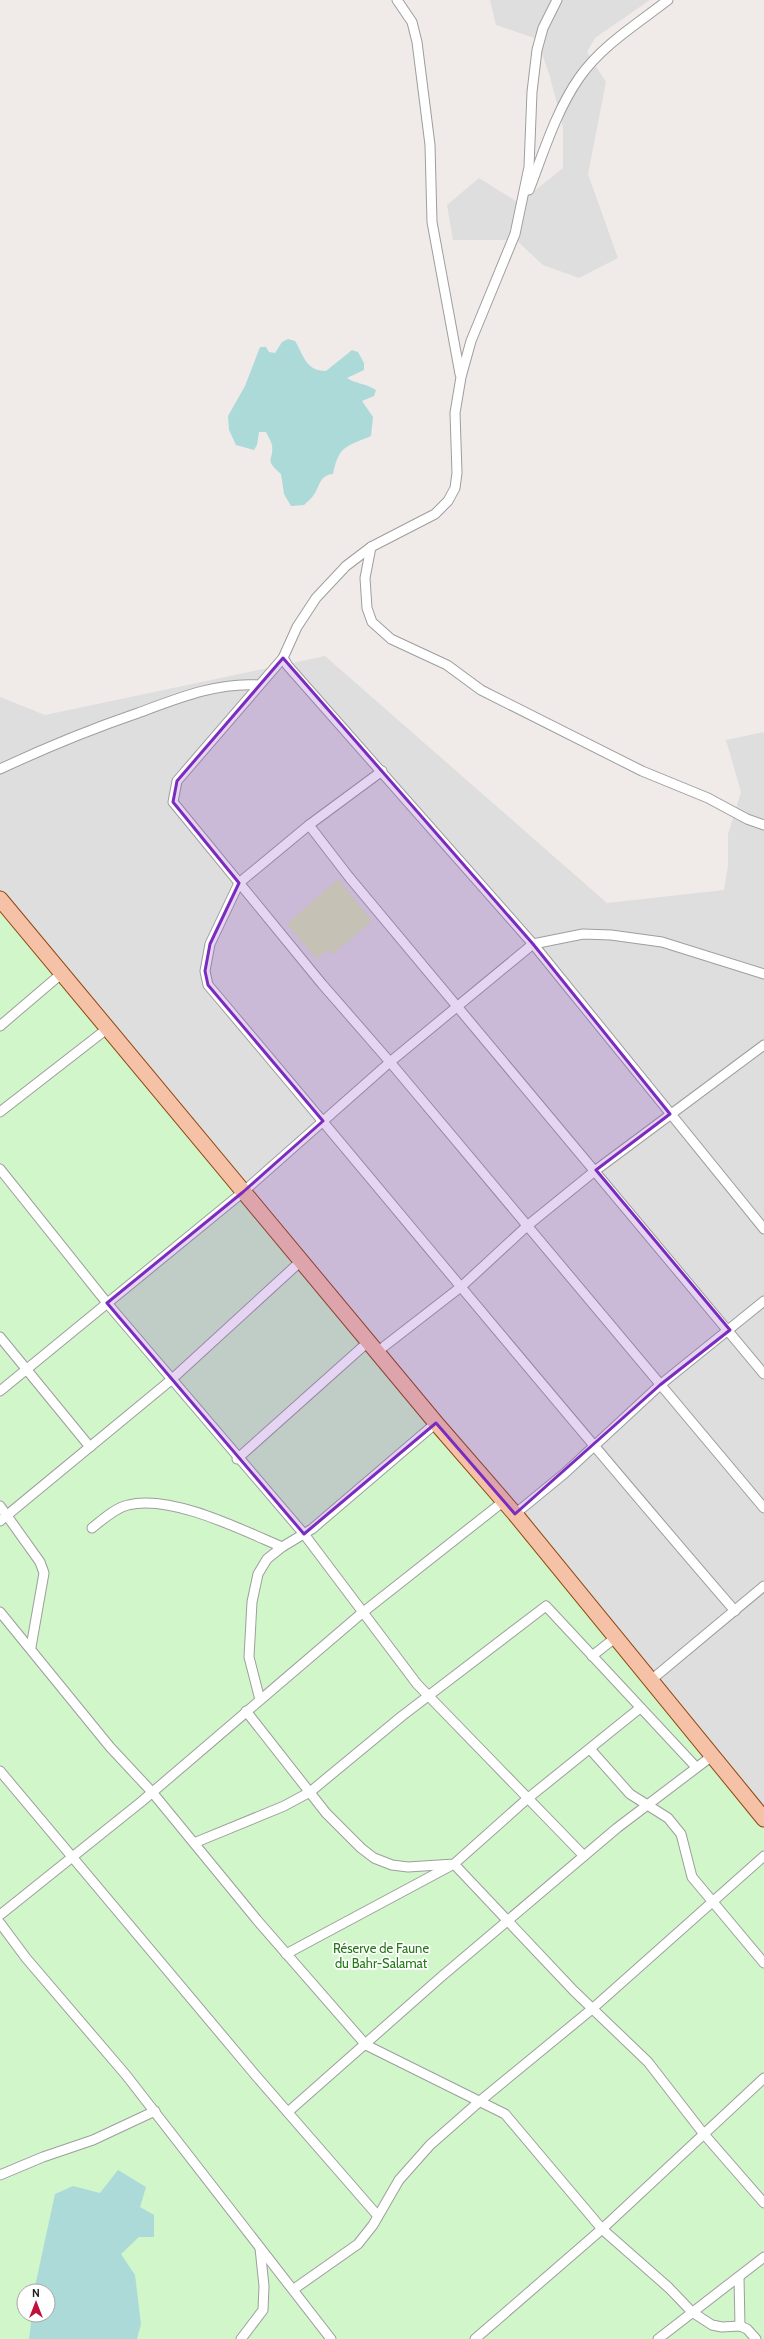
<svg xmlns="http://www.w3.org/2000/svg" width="764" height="2339" viewBox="0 0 764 2339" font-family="Cabin,sans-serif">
<rect width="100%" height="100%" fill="#f0ebe8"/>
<!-- residential -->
<g fill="#dedede">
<path d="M490 0H650L595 38 587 52 606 82 588 174 618 258 579 278 543 265 516 240H453L447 205 479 178 519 203 563 168V127L550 77 537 39 496 25Z"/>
<path d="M325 656 607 903 724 890 728 865V834L741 792 726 740 764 732V2339L0 2095V697L45 715Z"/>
</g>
<!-- grass -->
<path fill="#d8e6b2" d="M338 879 372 921 332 955 328 950 317 959 287 924Z"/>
<!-- park -->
<path fill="#d0f6c9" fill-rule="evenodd" d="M0 899 764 1819V2339H0ZM24 2291H48V2315H24Z"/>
<!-- water -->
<g fill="#acdad9">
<path d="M288 339 295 341C304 356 306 371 326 371L352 350 358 352 364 363V370L347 378C356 384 365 383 376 390L374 396 362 401 373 417 371 436C346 447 339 445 333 474 319 475 320 487 313 496 311 499 307 502 304 505L291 506 284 494 281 474C263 458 274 462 272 445 271 441 268 436 266 432H259L257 445 254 450 236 445 229 430 228 416 245 386 260 347H266L269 352 275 353 282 342Z"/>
<path d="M118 2170 146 2187 140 2207 154 2215V2237H139L121 2254 135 2275 141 2324 137 2339H29L32 2315H48V2291H34L55 2194 73 2186 100 2193Z"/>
</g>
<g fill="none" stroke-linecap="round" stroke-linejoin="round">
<!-- street casing -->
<g stroke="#9e9e9e" stroke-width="11">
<g id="street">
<path d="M397 0 412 22 417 42 430 145 432 222 460 374"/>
<path d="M557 0 543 28 537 50 532 92 529 167 515 234 471 341 461 377 455 413 457 473 455 488 448 501 435 514 371 547 346 566 316 598 297 627 283 658 177 781 173 802 322 984 390 1062 764 1508"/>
<path d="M529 190C543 154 556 111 579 78 601 46 637 24 668 0"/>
<path d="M371 547 365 578 367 608 372 622 391 639 447 665 481 690 642 771 708 798 747 819 764 825"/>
<path d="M283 658 288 666 533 944 764 1229"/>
<path d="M0 769C45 748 91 729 138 713 176 699 217 682 258 685"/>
<path d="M382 771 309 825 349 877 764 1374"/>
<path d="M309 825 239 883 210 944 205 971 208 985C384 1193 557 1405 735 1611"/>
<path d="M0 1026 61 974"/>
<path d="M0 1112 108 1028"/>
<path d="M0 1169 107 1303 304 1534 417 1684 584 1856"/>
<path d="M0 1337 90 1447"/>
<path d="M377 1352 462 1286 527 1226 596 1170 764 1045"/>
<path d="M0 1391 243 1192 390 1062 533 944 583 934 611 935 662 942 764 974"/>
<path d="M237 1459 368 1342"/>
<path d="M0 1506 40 1562 44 1573 31 1647"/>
<path d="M515 1514 565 1473 660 1385 764 1301"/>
<path d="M0 1521 171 1380 302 1260"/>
<path d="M92 1528C102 1520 115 1508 128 1505 171 1494 242 1530 282 1547L312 1529 436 1423"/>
<path d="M0 1612 110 1747 152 1792 257 1920 366 2045 505 2114 602 2229 669 2288 692 2312 712 2325 722 2327 740 2326 747 2329 756 2339"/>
<path d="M592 1656 615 1638"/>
<path d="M650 1681 764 1586"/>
<path d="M260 1700 249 1657 252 1602 258 1574 267 1559 282 1547"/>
<path d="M246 1711 326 1813 361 1848 374 1858 392 1865 408 1867 454 1864 527 1799 640 1708"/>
<path d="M590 1749 630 1794 668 1818 681 1834 692 1877 764 1963"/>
<path d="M0 1771 257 2077 378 2216"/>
<path d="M194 1843 284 1806 310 1792 402 1716 546 1606 696 1767"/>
<path d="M0 1915 141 1802 362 1613 504 1501"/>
<path d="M0 1923 26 1958 126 2075 331 2339"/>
<path d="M286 1954 454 1864 574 1991 648 2062 703 2133 764 2203"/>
<path d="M288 2112 441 1977 617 1828 712 1756"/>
<path d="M0 2175 43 2157 93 2140 155 2111"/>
<path d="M739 2277 740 2326"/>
<path d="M294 2289 358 2244 373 2225 399 2180 430 2145 480 2101 592 2009 764 1856"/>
<path d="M241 2339 263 2310 264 2286 260 2248"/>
<path d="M475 2339 602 2229 764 2078"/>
<path d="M658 2339 764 2257"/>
</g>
</g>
<!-- primary casing -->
<g stroke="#91460c" stroke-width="17">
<path id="primary" d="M0 899 436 1423 515 1514 764 1819"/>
</g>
<!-- street -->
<use href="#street" stroke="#fff" stroke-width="9"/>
<!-- primary -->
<use href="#primary" stroke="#f5c2a8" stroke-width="15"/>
</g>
<!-- marked area -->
<path fill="#7b2cbf" fill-opacity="0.2" stroke="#7b2cbf" stroke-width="3" stroke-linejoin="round" d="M283 658 533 944 670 1114 596 1170 730 1330 660 1385 515 1514 436 1423 304 1534 107 1303 243 1192 323 1121 208 985 205 971 210 944 239 883 173 802 177 781Z"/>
<g text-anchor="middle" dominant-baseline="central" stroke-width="3.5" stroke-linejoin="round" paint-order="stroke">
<!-- park labels -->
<g font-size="13" fill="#247815" stroke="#fff">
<text x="381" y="1948">Réserve de Faune<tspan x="381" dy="15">du Bahr-Salamat</tspan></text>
</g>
</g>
<!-- north arrow -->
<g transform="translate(36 2303)"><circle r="19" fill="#ffffff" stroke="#a6a6a6"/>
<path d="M0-3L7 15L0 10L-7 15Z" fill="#c0113a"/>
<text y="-6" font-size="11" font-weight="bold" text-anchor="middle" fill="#212121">N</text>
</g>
</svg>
